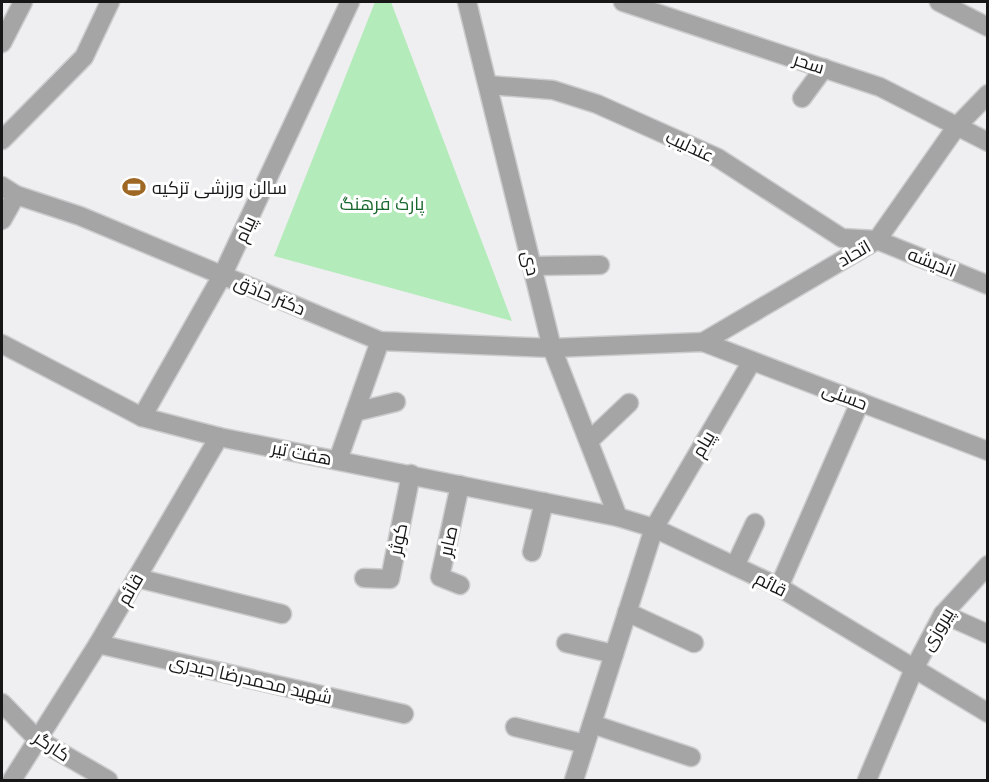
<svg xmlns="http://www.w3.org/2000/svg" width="989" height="782" viewBox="0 0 989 782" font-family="Quicksand,Cairo,sans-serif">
<rect width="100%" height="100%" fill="#efeff1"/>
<!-- green -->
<path fill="#b4ebba" d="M375 2H391L512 321 274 256Z"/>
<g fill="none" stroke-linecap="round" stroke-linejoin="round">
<!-- minor casing -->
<g stroke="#ccccce" stroke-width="21">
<g id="minor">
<path d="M467 2 552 348 618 517"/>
<path d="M623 2 880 87 988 142"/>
<path d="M939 2 988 27"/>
<path d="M2 43 23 2"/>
<path d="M488 85 553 90 597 104 718 158 842 238 877 240 988 285"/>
<path d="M802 98 824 68"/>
<path d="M2 140 84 57 110 2"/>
<path d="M2 186 16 195 80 216 380 341 552 348 703 342 988 451"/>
<path d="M2 220 16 195"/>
<path d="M532 266 600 265"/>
<path d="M703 342 877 240 957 126 988 94"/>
<path d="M2 344 142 417 219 437 618 517 654 528 779 587 988 713"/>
<path d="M355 412 396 402"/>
<path d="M142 417 223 274 350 2"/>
<path d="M589 441 629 403"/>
<path d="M338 460 380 341"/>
<path d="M532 552 544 502"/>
<path d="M735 566 755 523"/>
<path d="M137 578 282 614"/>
<path d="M364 578 390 579 411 474"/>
<path d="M460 585 440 577 460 485"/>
<path d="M779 587 860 402"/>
<path d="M627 612 694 643"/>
<path d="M943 614 988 634"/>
<path d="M566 643 614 654"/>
<path d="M98 644 404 714"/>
<path d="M2 703 37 739 108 780"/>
<path d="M592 724 691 757"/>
<path d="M515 727 585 744"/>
<path d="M12 780 98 644 219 437"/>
<path d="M574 780 654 528 752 361"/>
<path d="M867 780 914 669 943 614 988 565"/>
</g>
</g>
<!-- minor -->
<use href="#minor" stroke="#a5a5a5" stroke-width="18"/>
</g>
<!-- icons -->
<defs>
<g id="stadium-bare" transform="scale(1.8)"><path d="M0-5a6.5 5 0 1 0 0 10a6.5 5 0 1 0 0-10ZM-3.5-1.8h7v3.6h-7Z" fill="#9e6723" stroke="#fff" stroke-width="2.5" paint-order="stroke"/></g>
</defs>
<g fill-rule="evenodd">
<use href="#stadium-bare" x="134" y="187"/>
</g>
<g text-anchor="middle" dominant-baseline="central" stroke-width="6" stroke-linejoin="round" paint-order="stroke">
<!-- street labels -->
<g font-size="18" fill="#171718" stroke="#fff">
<text transform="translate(809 63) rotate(18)">سحر</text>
<text transform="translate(690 146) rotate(25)">عندلیب</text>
<text transform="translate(245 229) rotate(-65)">پیام</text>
<text transform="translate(854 253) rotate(-30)">اتحاد</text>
<text transform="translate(932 262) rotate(22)">اندیشه</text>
<text transform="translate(531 263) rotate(76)">دی</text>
<text transform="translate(270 295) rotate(23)">دکتر حاذق</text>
<text transform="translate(845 396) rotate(21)">حسنی</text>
<text transform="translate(703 444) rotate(-60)">پیام</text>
<text transform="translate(302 453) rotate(11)">هفت تیر</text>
<text transform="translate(398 539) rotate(-79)">کوثر</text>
<text transform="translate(448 541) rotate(-78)">صابر</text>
<text transform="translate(771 584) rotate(27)">قائم</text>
<text transform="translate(130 589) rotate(-60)">قائم</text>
<text transform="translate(937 629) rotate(-59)">پیروزی</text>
<text transform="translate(251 679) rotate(13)">شهید محمدرضا حیدری</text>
<text transform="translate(52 746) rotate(34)">کارگر</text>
</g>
<!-- poi labels -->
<g font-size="18" fill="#171718" stroke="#fff" text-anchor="start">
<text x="152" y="187">سالن ورزشی تزکیه</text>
</g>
<!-- park labels -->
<g font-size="18" fill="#19682d" stroke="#fff">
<text x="382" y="203">پارک فرهنگ</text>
</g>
</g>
<!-- border -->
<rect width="989" height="782" fill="none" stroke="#171718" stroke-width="6"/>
</svg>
